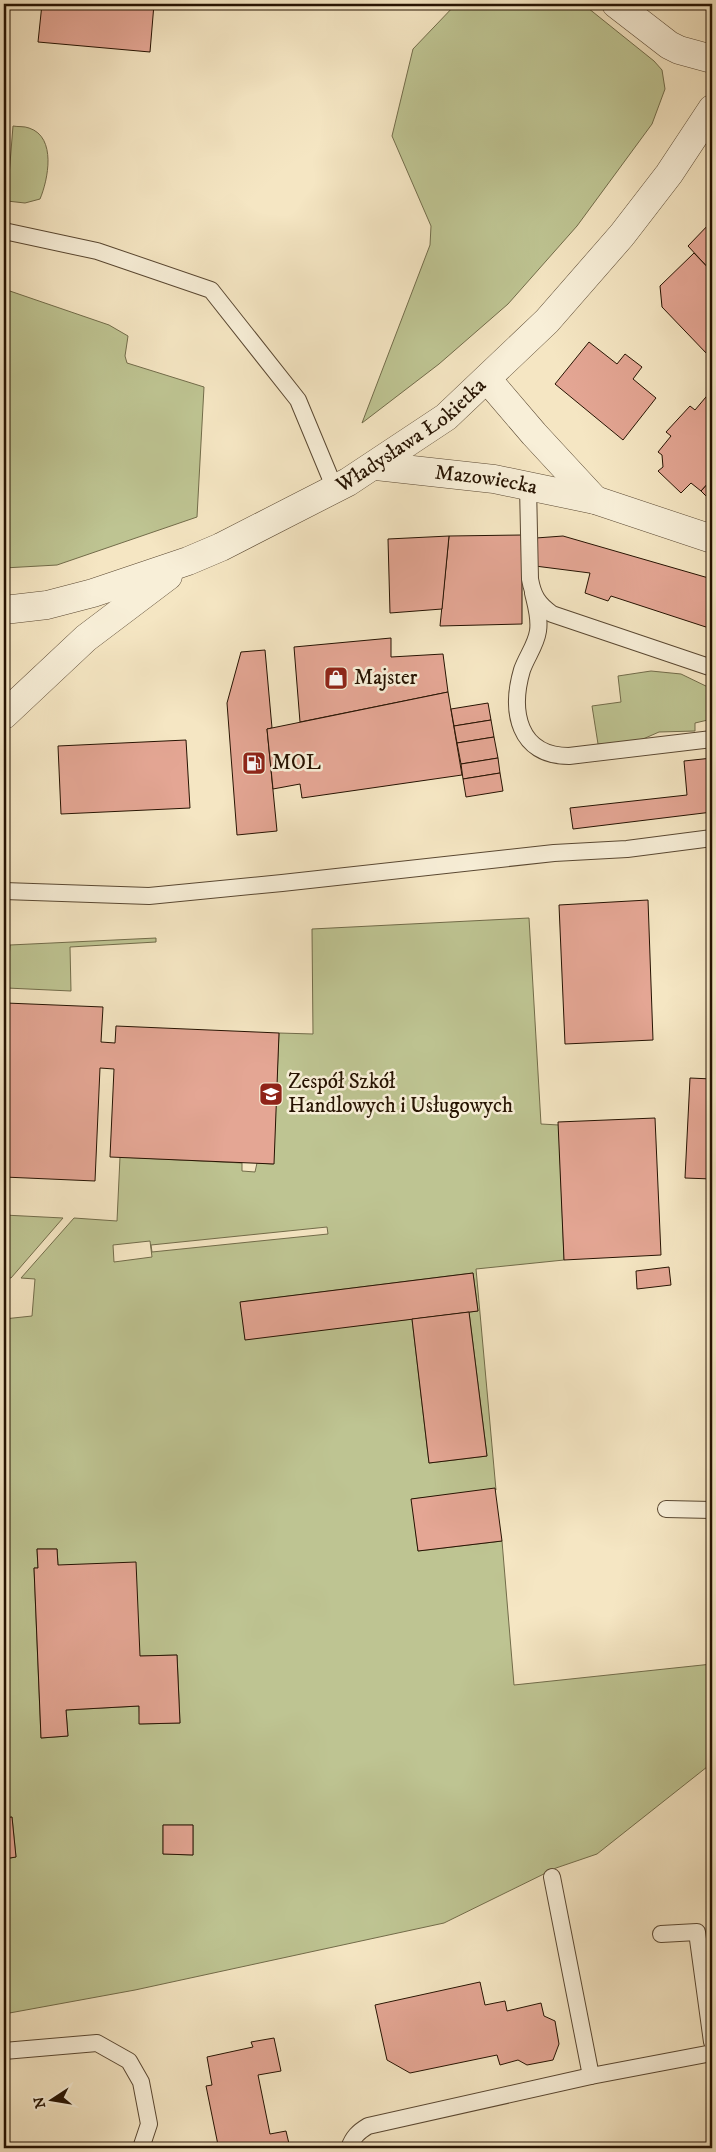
<svg xmlns="http://www.w3.org/2000/svg" width="716" height="2152" viewBox="0 0 716 2152" font-family="'IM FELL DW Pica',serif">
<rect width="100%" height="100%" fill="#f5e6c3"/>
<filter id="stains"><feTurbulence type="fractalNoise" baseFrequency=".004" numOctaves="4"/><feColorMatrix values="0 0 0 0 .2 0 0 0 0 .09 0 0 0 0 .02 0 0 0 .5 -.17"/></filter>
<radialGradient id="worn" r=".72"><stop offset=".6" stop-color="#630" stop-opacity="0"/><stop offset="1" stop-color="#630" stop-opacity=".3"/></radialGradient>
<!-- green -->
<g fill="#bec492" stroke="#726c4a" fill-rule="evenodd">
<path d="M456 4H583L654 61 662 70 665 89 652 124 577 226 508 304 439 364 362 423 430 245 431 226 392 136 413 49Z"/>
<path d="M13 126C18 127 24 126 29 128 57 137 48 180 40 199L25 203 7 201Z"/>
<path d="M4 289 109 325 128 336 125 356 127 363 204 387 197 517 57 565 4 568Z"/>
<path d="M651 671 681 674 712 689V719L695 723V731L659 732 643 739 630 742 598 744 592 706 621 702 618 676Z"/>
<path d="M529 918 541 1124 559 1125 564 1260 476 1269 496 1490 412 1499 418 1551 502 1541 514 1685 712 1664V1763L597 1854 556 1868 444 1923 135 1990 4 2014V1859L16 1857 12 1817 4 1818V1319L32 1316 35 1279 21 1278 74 1218 117 1221 120 1157 242 1163V1171L255 1172 257 1163 273 1164 279 1033 313 1034 312 929ZM327 1227 328 1234 152 1252 151 1245ZM150 1241 152 1257 114 1262 113 1245ZM473 1273 478 1311 469 1312 487 1456 429 1463 412 1319 245 1339 241 1302ZM37 1549H57L58 1565 140 1656 177 1655 180 1723 140 1724 139 1706 66 1710 68 1736 41 1738 34 1568H38ZM163 1825H193V1855L163 1854Z"/>
<path d="M156 938V942L70 947 71 991 7 988 10 945Z"/>
<path d="M4 1215 63 1218 11 1278 4 1277Z"/>
</g>
<!-- building -->
<g fill="#e4a694" stroke="#261302">
<path d="M42 4H154L150 52 38 42Z"/>
<path d="M712 221V272L688 246Z"/>
<path d="M694 253 712 272V350L708 355 662 307 660 286Z"/>
<path d="M589 342 617 364 625 354 642 367 633 379 656 398 623 440 555 384Z"/>
<path d="M711 391 712 393V479L701 491 691 483 681 493 658 471 663 467 662 455 658 452 671 436 666 432 690 406 695 410Z"/>
<path d="M712 479V502L701 491Z"/>
<path d="M522 535V624L440 626 449 536Z"/>
<path d="M449 536 442 609 390 613 388 539Z"/>
<path d="M563 536 712 579V629L611 596 608 601 585 593 590 573 535 566 536 538Z"/>
<path d="M391 638V657L443 654 448 692 300 722 294 647Z"/>
<path d="M265 650 272 728 267 729 277 831 237 835 227 703 241 652Z"/>
<path d="M448 692 462 775 302 798 300 784 273 789 267 729Z"/>
<path d="M488 703 491 720 454 726 451 709Z"/>
<path d="M491 720 494 737 457 743 454 726Z"/>
<path d="M494 737 498 758 461 764 457 743Z"/>
<path d="M186 740 190 808 61 814 58 746Z"/>
<path d="M498 758 500 773 463 779 461 764Z"/>
<path d="M712 758V812L573 829 570 808 687 795 684 761Z"/>
<path d="M500 773 503 791 466 797 463 779Z"/>
<path d="M648 900 653 1040 565 1044 559 905Z"/>
<path d="M6 1003 103 1007 101 1042 115 1043 116 1026 279 1033 274 1164 110 1157 114 1069 100 1068 95 1181 4 1177V1063Z"/>
<path d="M690 1078 712 1079V1179L685 1178Z"/>
<path d="M655 1118 661 1255 564 1260 558 1122Z"/>
<path d="M669 1267 671 1285 637 1289 636 1271Z"/>
<path d="M473 1273 478 1311 245 1340 240 1302Z"/>
<path d="M469 1312 487 1456 429 1463 412 1319Z"/>
<path d="M495 1488 502 1541 418 1551 411 1499Z"/>
<path d="M37 1549H57L58 1565 136 1562 140 1656 177 1655 180 1723 139 1724V1706L66 1710 68 1736 41 1738 34 1568H38Z"/>
<path d="M12 1817 16 1857 4 1859V1818Z"/>
<path d="M163 1825H193V1855L163 1854Z"/>
<path d="M480 1982 485 2005 505 2001 507 2011 541 2003 544 2016 555 2021 559 2044 553 2060 527 2065 518 2060 500 2065 497 2055 410 2073 387 2060 375 2005Z"/>
<path d="M274 2038 281 2071 258 2075 270 2134 286 2131 290 2148H225L224 2143 218 2145 206 2086 212 2085 207 2057 253 2047 251 2042Z"/>
</g>
<g fill="none" stroke-linecap="round" stroke-linejoin="round">
<!-- service casing -->
<g stroke="#5a4832" stroke-width="18">
<g id="service">
<path d="M4 231 97 251 211 290 298 400 335 489"/>
<path d="M528 486 530 579C533 596 538 604 552 614L712 668"/>
<path d="M533 593C536 606 540 618 538 631 536 645 527 656 522 670 510 711 518 756 569 756L712 739"/>
<path d="M4 891 149 896 282 883 554 853 627 849 712 838"/>
<path d="M666 1509 712 1510"/>
<path d="M661 1934 697 1932 712 2042"/>
<path d="M4 2051 97 2043 129 2061 141 2082 149 2124 141 2148"/>
<path d="M591 2076 712 2053"/>
<path d="M349 2148C353 2137 358 2132 368 2126L591 2076 552 1877"/>
</g>
</g>
<!-- minor casing -->
<g stroke="#5a4832" stroke-width="29">
<g id="minor">
<path d="M616 4 669 45 679 50 712 59"/>
<path d="M487 379 534 434 595 500"/>
<path id="s1" d="M376 466 494 479 595 500 712 539"/>
</g>
</g>
<!-- tertiary casing -->
<g stroke="#5a4832" stroke-width="29">
<g id="tertiary">
<path id="s2" d="M4 610 47 605 93 593 188 561 221 547 348 482 446 417 547 321 622 235 669 174 712 109"/>
<path d="M4 715 86 638 168 576"/>
</g>
</g>
<!-- service -->
<use href="#service" stroke="#f8efd8" stroke-width="16"/>
<!-- minor -->
<use href="#minor" stroke="#f8efd8" stroke-width="28"/>
<!-- tertiary -->
<use href="#tertiary" stroke="#f8efd8" stroke-width="28"/>
</g>
<!-- icons -->
<defs>
<g id="shop-square" transform="scale(1.25)"><rect x="-9" y="-9" width="18" height="18" rx="4" fill="#8f2418" stroke="#f8efd8"/><path d="M-5-2.5h2.3a2.7 3.5 0 0 1 5.4 0H5L5.5 6h-11ZM-1.5-2.5h3a1.5 2.3 0 0 0-3 0Z" fill="#fff"/></g>
<g id="fuel-square" transform="scale(1.25)"><rect x="-9" y="-9" width="18" height="18" rx="4" fill="#8f2418" stroke="#f8efd8"/><path d="M-5.5-6h7V0h2V4h1.3V-2.5L3-4.5l.8-.8L6-3V5H2.5V1h-1V6h-7ZM-4.2-4.7v3.2H.2V-4.7Z" fill="#fff"/></g>
<g id="school-square" transform="scale(1.25)"><rect x="-9" y="-9" width="18" height="18" rx="4" fill="#8f2418" stroke="#f8efd8"/><path d="M0-5L7-2L0 1L-7-2ZM-4 1L0 2.5L4 1V4Q0 6-4 4Z" fill="#fff"/></g>
</defs>
<g fill-rule="evenodd">
<use href="#shop-square" x="336" y="678"/>
<use href="#fuel-square" x="254" y="763"/>
<use href="#school-square" x="271" y="1094"/>
</g>
<g text-anchor="middle" dominant-baseline="central" stroke-width="5" stroke-linejoin="round" paint-order="stroke">
<!-- street labels -->
<g font-size="21" fill="#261302" stroke="#f8efd8">
<text stroke="none"><textPath href="#s2" startOffset="448">Władysława Łokietka</textPath></text>
<text stroke="none"><textPath href="#s1" startOffset="111">Mazowiecka</textPath></text>
</g>
<!-- poi labels -->
<g font-size="21" fill="#261302" stroke="#f8efd8" text-anchor="start">
<text x="354" y="678">Majster</text>
<text x="272" y="763">MOL</text>
<text x="288" y="1082">Zespół Szkół<tspan x="288" dy="24">Handlowych i Usługowych</tspan></text>
</g>
</g>
<!-- margin -->
<rect width="716" height="2152" fill="none" stroke="#f5e6c3" stroke-width="20"/>
<rect x="5" y="5" width="706" height="2142" fill="none" stroke="#261302" stroke-width="2.5"/>
<rect x="10" y="10" width="696" height="2132" fill="none" stroke="#261302"/>
<!-- north arrow -->
<g transform="translate(52 2100) rotate(258)" stroke="#f8efd8" stroke-width="4" paint-order="stroke">
<path d="M0-4L9 19L0 12L-9 19Z" fill="#261302"/>
<text y="-8" font-size="14" font-weight="bold" text-anchor="middle" fill="#261302">N</text>
</g>
<rect width="100%" height="100%" filter="url(#stains)"/>
<rect width="100%" height="100%" fill="url(#worn)"/>
</svg>
